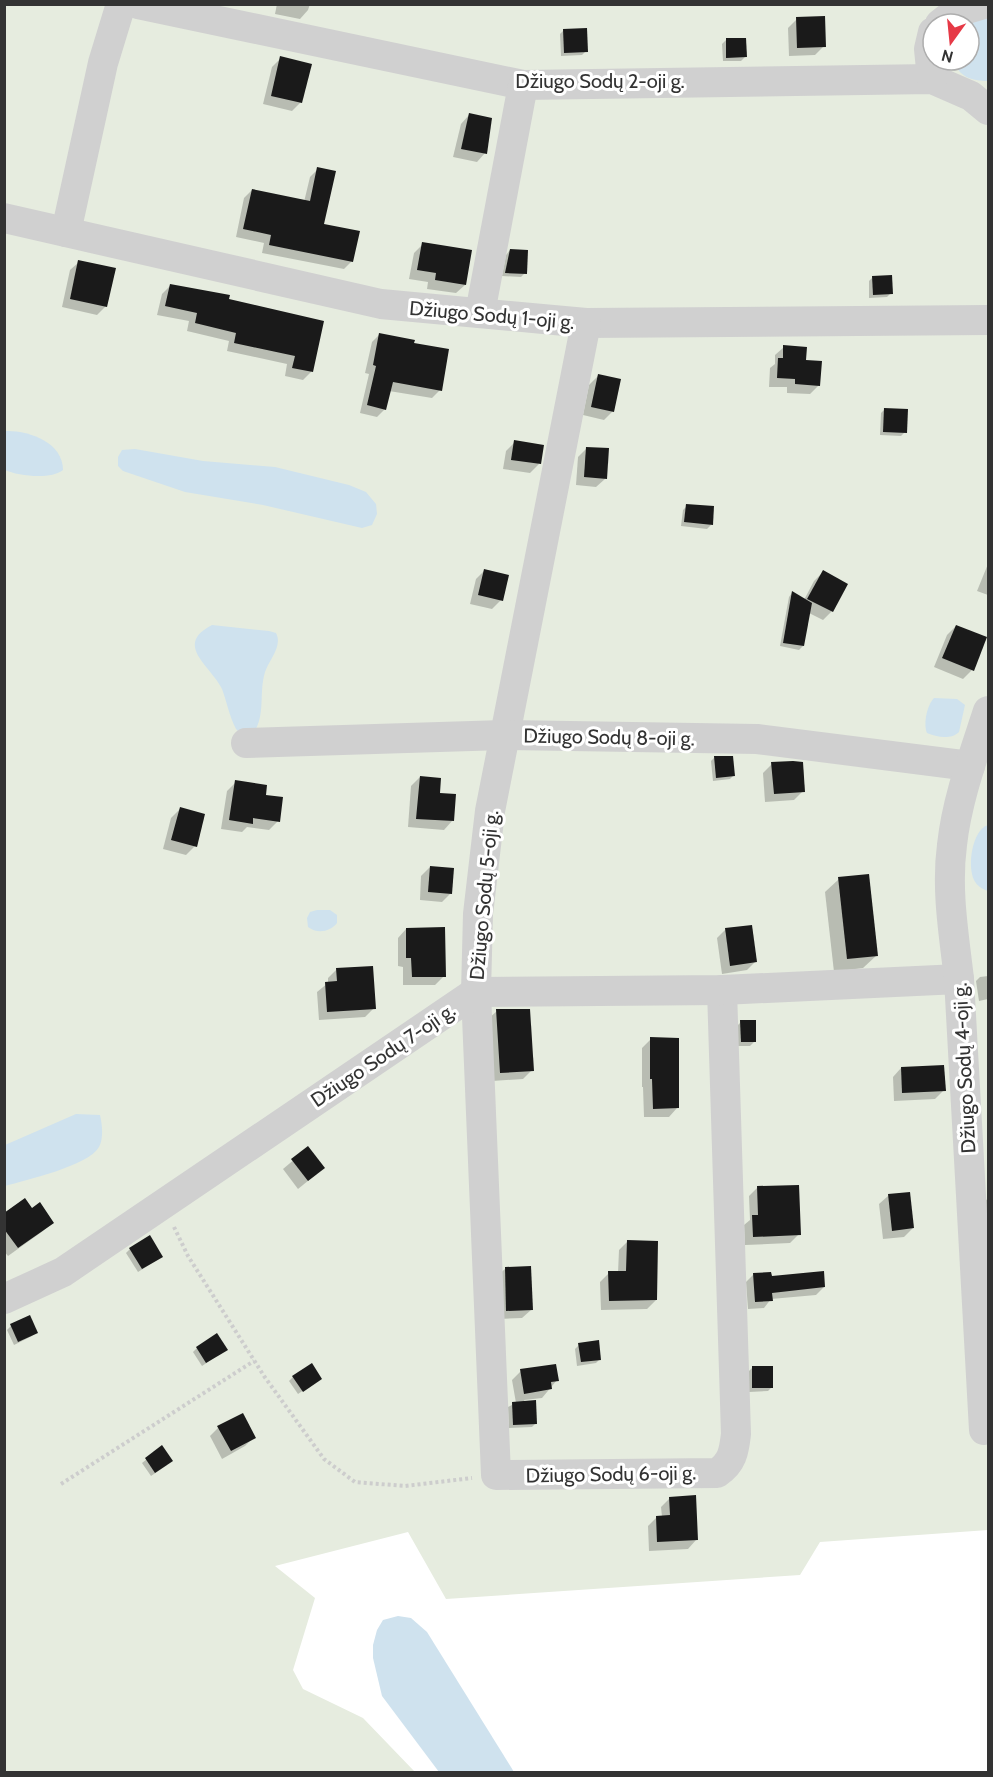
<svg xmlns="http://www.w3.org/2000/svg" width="993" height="1777" viewBox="0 0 993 1777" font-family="Cabin,sans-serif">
<rect width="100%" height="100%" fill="#fff"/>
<!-- green -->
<path fill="#e6ecdf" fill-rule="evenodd" d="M5 5H988V1530L820 1542 800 1575 446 1599 408 1532 275 1566 315 1598 293 1670 303 1689 363 1718 415 1772H5ZM933 24H969V60H933Z"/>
<!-- water -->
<g fill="#cfe2ee">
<path d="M988 10V81C972 81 958 77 954 60H969V24Z"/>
<path d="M5 431C28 430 63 442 63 470 51 480 18 476 5 470Z"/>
<path d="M135 449 203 461 275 467 349 485 366 492 376 504 377 514 372 525 362 528 263 505 185 492 123 471 118 466V457L122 450Z"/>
<path d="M212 625 269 631 276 633C283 646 269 660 265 672 259 692 265 711 256 729L239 732 236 729C229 716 227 702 222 689 211 666 173 645 212 625Z"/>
<path d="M934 698 957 699 965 705 959 732C951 740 936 737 927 733 923 724 927 705 934 698Z"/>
<path d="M988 825V891C982 889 977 886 974 880 967 866 972 830 988 825Z"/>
<path d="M317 910H330L337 915V923C330 932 317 934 308 927L307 918 310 912Z"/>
<path d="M76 1114 100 1115C102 1124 104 1138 99 1147 88 1166 26 1180 5 1186V1145Z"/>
<path d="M398 1616 411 1618 427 1632 514 1772H439L382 1696 373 1658V1645L377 1630 383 1620Z"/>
</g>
<!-- shadow -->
<g fill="#0003">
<path d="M277 4H310L308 10 300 19 275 14Z"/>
<path d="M797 19 824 46 815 55 789 56 788 28Z"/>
<path d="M564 30 586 51 582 55 561 56 560 34Z"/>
<path d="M726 40 745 57 741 61H723L722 44Z"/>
<path d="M281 58 301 102 292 111 263 104 272 67Z"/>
<path d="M469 115 485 153 477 162 453 157 461 124Z"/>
<path d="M318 169 322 225 352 261 344 269 262 253 264 243 236 237 244 198 252 190 304 202 310 177Z"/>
<path d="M423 244 465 285 456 293 427 289 428 282 409 279 414 253Z"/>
<path d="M510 250 525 273 521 277 502 276 506 255Z"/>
<path d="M79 262 106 306 97 315 62 307 70 270Z"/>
<path d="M873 277 891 293 887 297 869 298V281Z"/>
<path d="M170 286 322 323 311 372 303 380 285 376 287 364 227 351 229 341 187 331 189 321 157 315 162 294Z"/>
<path d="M380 334 440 390 432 398 389 391 385 409 377 417 360 413 369 374 365 373 372 342Z"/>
<path d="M784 347 804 362 819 385 810 394 787 393V387H769L770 368 775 364V355Z"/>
<path d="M598 376 613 411 604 420 583 415 589 385Z"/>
<path d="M885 409 905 432 901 436 880 435 881 413Z"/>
<path d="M515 442 539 464 530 473 503 469 506 451Z"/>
<path d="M587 448 605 479 596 487 576 485 578 457Z"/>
<path d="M687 506 711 525 707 529 681 526 683 510Z"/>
<path d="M988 564V595L977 591Z"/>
<path d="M485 570 501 600 492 609 470 604 476 579Z"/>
<path d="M823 572 846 585 832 611 823 620 809 613 803 646 799 650 780 646 789 597 792 593 804 600 814 581Z"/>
<path d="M956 626 985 638 972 670 963 679 934 667 947 635Z"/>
<path d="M715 757 734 775 730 779 713 781 711 761Z"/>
<path d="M772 764 803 791 794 800 765 802 763 773Z"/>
<path d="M420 777 439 794 452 821 444 830 408 827 411 786Z"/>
<path d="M236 782 264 796 278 821 269 830 247 827 242 832 221 829 227 791Z"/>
<path d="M180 809 195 846 186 855 163 849 171 818Z"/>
<path d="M430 867 451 893 442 902 420 900 421 876Z"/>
<path d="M839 879 877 955 863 968 834 972 825 892Z"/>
<path d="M406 929 444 976 435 985H403V967L398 966V938Z"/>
<path d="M726 929 756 961 747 970 722 974 717 938Z"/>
<path d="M337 969 374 1008 365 1017 319 1020 317 992 328 983V978Z"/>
<path d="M988 976V999L979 1001 976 981 980 977Z"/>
<path d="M497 1011 532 1070 523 1079 492 1081 488 1019Z"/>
<path d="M741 1022 754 1042 750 1046H737V1026Z"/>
<path d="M651 1039 677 1108 669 1117H644L643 1087H642V1048Z"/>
<path d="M901 1068 944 1090 935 1099 894 1101 893 1077Z"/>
<path d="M308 1148 314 1176 298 1189 283 1169Z"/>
<path d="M758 1187 799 1234 790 1243 745 1245 744 1225 750 1220 749 1196Z"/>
<path d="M888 1196 913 1228 904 1237 883 1239 879 1204Z"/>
<path d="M988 1198V1250L982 1205Z"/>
<path d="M32 1210 52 1223 43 1231 8 1256 4 1251V1215Z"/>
<path d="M628 1241 656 1300 647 1309 601 1310 600 1282 609 1273H618L619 1250Z"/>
<path d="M130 1249 157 1260 138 1272 126 1253Z"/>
<path d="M505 1269 531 1310 522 1318 498 1319 496 1277Z"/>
<path d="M754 1274 770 1277 824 1287 816 1295 771 1299 764 1308 748 1309 746 1282Z"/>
<path d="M11 1326 36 1332 32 1336 14 1345 7 1330Z"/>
<path d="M579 1345 600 1359 596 1363 577 1366 575 1349Z"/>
<path d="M197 1348 226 1350 202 1366 193 1352Z"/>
<path d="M752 1368 772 1387 768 1391 749 1392 748 1372Z"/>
<path d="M521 1371 557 1380 542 1398 524 1400 536 1423 532 1427 509 1428 508 1407 516 1403 512 1380Z"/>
<path d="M293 1377 320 1379 298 1394 289 1381Z"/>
<path d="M218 1428 254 1437 245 1446 222 1459 210 1436Z"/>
<path d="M162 1447 167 1465 151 1476 142 1463Z"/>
<path d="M670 1498 696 1540 688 1549 649 1551 648 1526 657 1517H662L661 1507Z"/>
</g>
<!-- building -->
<g fill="#1a1a1a">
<path d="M825 16 826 47 797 48 796 17Z"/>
<path d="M587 28 588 52 564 53 563 29Z"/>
<path d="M726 38H746L747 57 726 58Z"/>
<path d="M280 56 312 64 302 103 271 96Z"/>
<path d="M469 113 492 118 487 154 461 149Z"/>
<path d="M317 167 336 171 324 224 360 231 353 262 269 245 271 235 243 229 252 189 310 201Z"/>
<path d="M422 242 472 250 466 285 435 280 436 273 417 270Z"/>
<path d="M510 249 528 250 527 274 505 273Z"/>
<path d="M78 260 116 268 107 307 70 299Z"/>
<path d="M892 275 893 294 873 295 872 276Z"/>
<path d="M170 284 230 295 229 299 324 321 313 372 292 368 295 356 234 343 236 333 195 323 197 313 165 306Z"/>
<path d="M379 333 415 340 414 343 449 349 442 391 393 382 386 410 367 405 376 366 373 365Z"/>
<path d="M783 345 807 347 806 360 822 361 820 386 795 384V379L777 378 778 358H783Z"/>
<path d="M598 374 621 379 614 412 591 407Z"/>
<path d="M884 408 908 409 907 433 883 432Z"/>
<path d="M514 440 544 445 541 464 511 460Z"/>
<path d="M586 447 609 448 607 479 584 477Z"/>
<path d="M686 504 714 506 713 525 684 522Z"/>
<path d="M484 569 509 575 503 601 478 595Z"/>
<path d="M823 570 848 584 833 612 807 599Z"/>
<path d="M792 591 812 603 804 646 783 643Z"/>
<path d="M956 625 987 637 974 671 942 658Z"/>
<path d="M714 756H733L735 776 716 778Z"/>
<path d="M793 761 803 762 805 792 774 794 771 762Z"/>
<path d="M420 776 441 778 440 793 456 794 454 821 416 819Z"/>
<path d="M235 780 267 785 266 795 283 797 280 822 253 818V824L229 820Z"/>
<path d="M180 807 205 814 197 847 171 840Z"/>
<path d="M430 866 454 868 452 894 428 892Z"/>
<path d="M869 874 878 956 847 959 838 877Z"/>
<path d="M752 925 757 962 730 966 725 928Z"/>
<path d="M445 927 446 977H412L411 958H406V928Z"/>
<path d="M373 966 376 1009 327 1012 325 982 337 981 336 968Z"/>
<path d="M496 1009H530L534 1071 500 1073Z"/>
<path d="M740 1020H756V1042H741Z"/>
<path d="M650 1037 679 1038V1108L653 1109 652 1079H650Z"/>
<path d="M944 1065 946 1091 902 1093 901 1067Z"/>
<path d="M308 1146 325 1168 308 1181 291 1159Z"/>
<path d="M799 1185 801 1235 753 1237 752 1215H758L757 1186Z"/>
<path d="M910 1192 914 1228 892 1231 888 1194Z"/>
<path d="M25 1198 32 1208 40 1202 54 1223 18 1248 4 1229V1213Z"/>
<path d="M150 1235 163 1257 142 1269 129 1248Z"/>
<path d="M627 1240 658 1241 657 1300 609 1301 608 1271H626Z"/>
<path d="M531 1266 533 1310 506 1311 505 1267Z"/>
<path d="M824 1271 825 1287 772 1293 773 1301 755 1302 753 1273 771 1272 772 1276Z"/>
<path d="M30 1315 38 1333 18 1342 10 1324Z"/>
<path d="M217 1333 228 1350 206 1363 196 1347Z"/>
<path d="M599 1340 601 1360 581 1362 578 1343Z"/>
<path d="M312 1363 322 1379 303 1392 292 1376Z"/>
<path d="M556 1364 559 1381 551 1382 552 1389 524 1394 520 1369Z"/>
<rect x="752" y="1366" width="21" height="22"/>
<path d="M536 1400 537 1424 513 1425 512 1402Z"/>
<path d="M243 1413 256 1438 231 1451 217 1426Z"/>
<path d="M162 1445 173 1461 155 1473 145 1458Z"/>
<path d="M696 1495 698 1540 657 1542 656 1516 670 1515 669 1497Z"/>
</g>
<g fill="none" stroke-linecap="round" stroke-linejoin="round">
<!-- path -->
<g stroke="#cdcdcd" stroke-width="4" stroke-dasharray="3 3" stroke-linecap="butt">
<path d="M174 1227 188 1256 264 1376 324 1459 355 1482 405 1486 472 1478"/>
<path d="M61 1484 254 1361"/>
</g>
<!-- minor -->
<g stroke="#d0d0d0" stroke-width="30">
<path d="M138 4 523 85 932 79 971 96 988 110"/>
<path d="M940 24 954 13 984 4"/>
<path d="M932 79 929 49 933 32"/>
<path d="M4 218 381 304 586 323 988 320"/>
<path d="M66 232 103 63 121 4"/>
<path d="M480 313 523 85"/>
<path d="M586 323 490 811 478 914 476 992 496 1475 717 1473C732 1463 734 1452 736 1434L722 990"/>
<path d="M246 743 504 735 757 739 970 766"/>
<path d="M4 1299 63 1272 476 992 722 990 959 979"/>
<path d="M984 1430 959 979C954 935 946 890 952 845 957 799 974 754 988 711"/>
</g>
</g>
<g text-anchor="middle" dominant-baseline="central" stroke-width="6" stroke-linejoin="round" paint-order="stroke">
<!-- street labels -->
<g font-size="20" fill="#333" stroke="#fff">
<text x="600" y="81">Džiugo Sodų 2-oji g.</text>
<text transform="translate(492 315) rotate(5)">Džiugo Sodų 1-oji g.</text>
<text transform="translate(609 737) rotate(1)">Džiugo Sodų 8-oji g.</text>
<text transform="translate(484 895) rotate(-85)">Džiugo Sodų 5-oji g.</text>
<text transform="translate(383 1055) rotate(-34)">Džiugo Sodų 7-oji g.</text>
<text transform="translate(964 1068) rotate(-93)">Džiugo Sodų 4-oji g.</text>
<text transform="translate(611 1474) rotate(-1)">Džiugo Sodų 6-oji g.</text>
</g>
</g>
<!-- border -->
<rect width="993" height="1777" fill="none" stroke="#333333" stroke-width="12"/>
<!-- north arrow -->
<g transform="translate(951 42) rotate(195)"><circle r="28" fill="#ffffff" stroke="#adadad" stroke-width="1.5"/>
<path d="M0-4.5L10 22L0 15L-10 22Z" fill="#e63946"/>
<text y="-9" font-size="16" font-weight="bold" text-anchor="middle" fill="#333333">N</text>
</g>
</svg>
